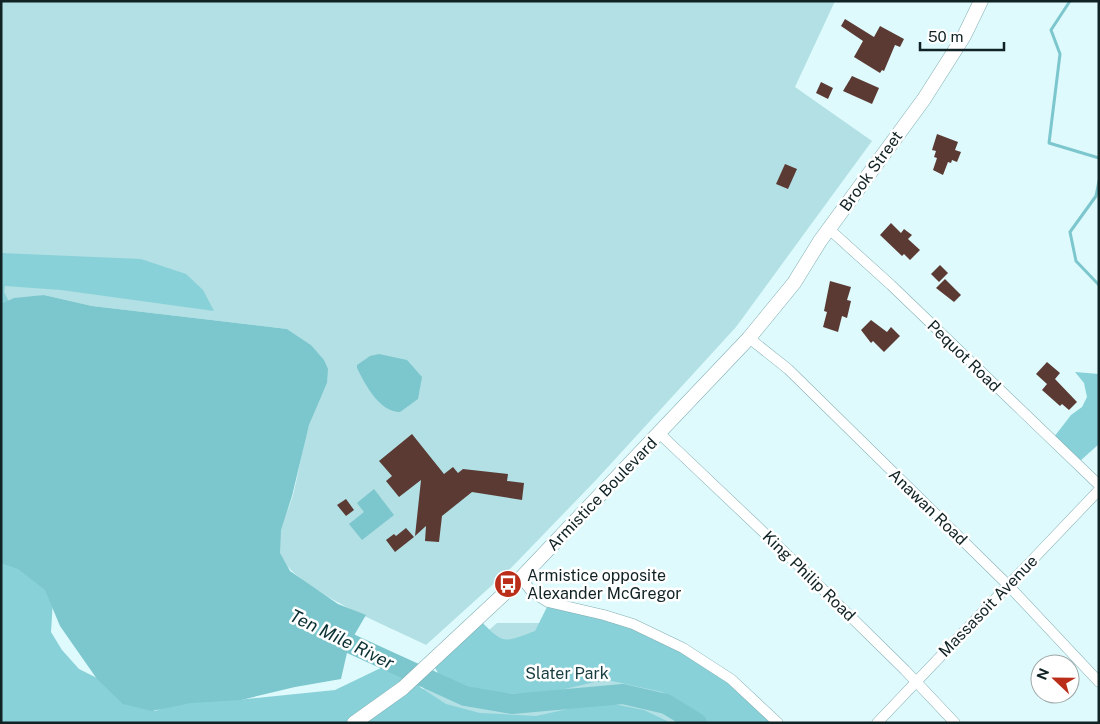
<svg xmlns="http://www.w3.org/2000/svg" width="1100" height="724" viewBox="0 0 1100 724" font-family="'Public Sans',sans-serif">
<rect width="100%" height="100%" fill="#defafc"/>
<!-- green -->
<g fill="#b2e0e4">
<path d="M1 1H835L795 87 872 141 736 327 596 480 511 568 426 645C393 628 291 588 280 554 274 535 288 513 293 495 299 472 302 448 309 425 314 411 321 397 327 383L311 345 287 329 92 306 44 295 1 304Z"/>
<path d="M497 623H577L750 723H385Z"/>
</g>
<!-- forest -->
<g fill="#88d1d8">
<path d="M1 253 141 259 186 274 203 290 214 311 61 290 5 286 4 292 20 323 1 342Z"/>
<path d="M1075 372 1099 374V444L1080 461 1054 437 1071 415 1082 407 1087 397 1084 383Z"/>
<path d="M1 527 54 584 51 632 62 650 79 669 101 680 121 699 155 711 196 697 237 700 335 690 387 665 405 669 414 677 420 687 446 704 480 713 536 716 586 705 613 704 644 710 671 723H1Z"/>
<path d="M548 605 596 612 708 662 780 723H708L687 706 662 692 612 681 595 682 547 693 494 694 456 685 440 676 432 663 480 620C504 645 503 643 535 631Z"/>
</g>
<!-- water -->
<g fill="#7cc6cd">
<path d="M44 295 92 306 287 329 311 345 324 360 328 369 327 383 309 425 292 496 281 530 280 553 290 571 338 604 366 615 349 644 341 679 295 687 241 700 191 703 152 711 123 704 97 679 60 626 45 590 18 569 1 563V304L14 298Z"/>
<path d="M379 354 407 360 422 377 418 399 400 412C379 412 365 384 357 368V365L370 356Z"/>
<path d="M374 489 394 515 362 540 349 524 364 512 357 503Z"/>
</g>
<g fill="none" stroke-linecap="round" stroke-linejoin="round">
<!-- stream -->
<g stroke="#7cc6cd" stroke-width="3">
<path d="M1070 1 1051 30 1060 54 1049 143 1099 158"/>
<path d="M1099 181 1096 196 1070 232 1076 261 1099 285"/>
</g>
<!-- river -->
<path stroke="#7cc6cd" stroke-width="20" d="M325 632 465 696 512 704 623 694 666 704 697 723"/>
</g>
<!-- building -->
<g fill="#5b3a34">
<path d="M845 19 874 37 880 26 904 39 900 47 895 45 884 71 882 70 880 73 854 57 863 41 841 26Z"/>
<path d="M852 76 879 88 872 104 843 91Z"/>
<path d="M821 82 833 88 828 99 816 93Z"/>
<path d="M937 134 958 142 955 150 961 152 957 162 952 160 951 163 948 162 943 175 933 170 937 158 934 157 936 151 932 150Z"/>
<path d="M785 164 797 169 788 189 776 184Z"/>
<path d="M891 223 901 233 904 229 912 235 908 239 920 250 910 260 904 254 902 256 880 235Z"/>
<path d="M940 265 948 273 939 282 931 274Z"/>
<path d="M945 279 961 295 954 302 936 288Z"/>
<path d="M830 281 851 287 847 300 851 301 847 318 842 316 838 332 823 327 827 312 824 311Z"/>
<path d="M871 320 887 332 891 327 900 336 884 352 873 341 871 343 861 330Z"/>
<path d="M1047 362 1060 373 1055 379 1077 402 1069 410 1062 404 1060 406 1042 390 1047 384 1036 374Z"/>
<path d="M412 434 444 474 453 467 458 473 463 469 508 474 507 481 524 483 522 500 472 492 442 516 439 542 425 541 426 526 415 536 421 480 399 497 386 481 392 476 379 461Z"/>
<path d="M346 499 354 510 346 516 337 505Z"/>
<path d="M406 528 414 537 395 552 386 540 394 534 396 536Z"/>
</g>
<g fill="none" stroke-linecap="round" stroke-linejoin="round">
<!-- street casing -->
<g stroke="#81aeb2" stroke-width="11">
<g id="street">
<path d="M829 229 891 285 1099 485"/>
<path d="M749 338 788 369 1008 585 1099 682"/>
<path d="M660 434 797 564 905 670 955 723"/>
<path d="M521 578 532 592 548 602 604 615 633 624 683 648 731 679 778 723"/>
<path d="M877 723 1099 490"/>
</g>
</g>
<!-- secondary casing -->
<g stroke="#81aeb2" stroke-width="15">
<path id="secondary" d="M354 723 403 688 521 578 749 338 794 283 820 241 924 99 964 36 981 1"/>
</g>
<!-- street -->
<use href="#street" stroke="#fff" stroke-width="10"/>
<!-- secondary -->
<use href="#secondary" stroke="#fff" stroke-width="14"/>
</g>
<!-- icons -->
<defs>
<g id="bus-disc" transform="scale(1.4375)"><circle r="9.5" fill="#b92d19" stroke="#fff"/><path d="M-5-6H5V4H4V6H2V4H-2V6H-4V4H-5ZM-3.5-4V0h7V-4ZM-3.5 1.2v1.5H-2V1.2ZM2 1.2v1.5H3.5V1.2Z" fill="#fff"/></g>
</defs>
<g fill-rule="evenodd">
<use href="#bus-disc" x="508" y="584"/>
</g>
<g text-anchor="middle" dominant-baseline="central" stroke-width="5" stroke-linejoin="round" paint-order="stroke">
<!-- street labels -->
<g font-size="16" fill="#102224" stroke="#fff">
<text transform="translate(871 171) rotate(-54)">Brook Street</text>
<text transform="translate(964 356) rotate(44)">Pequot Road</text>
<text transform="translate(602 494) rotate(-46)">Armistice Boulevard</text>
<text transform="translate(928 507) rotate(44)">Anawan Road</text>
<text transform="translate(809 576) rotate(44)">King Philip Road</text>
<text transform="translate(988 606) rotate(-46)">Massasoit Avenue</text>
</g>
<!-- poi labels -->
<g font-size="16" fill="#102224" stroke="#fff" text-anchor="start">
<text x="527" y="575">Armistice opposite<tspan x="527" dy="18">Alexander McGregor</tspan></text>
</g>
<!-- park labels -->
<g font-size="16" fill="#183c40" stroke="#fff">
<text x="567" y="673">Slater Park</text>
</g>
<!-- water labels -->
<g font-size="18" font-style="italic" fill="#0b3134" stroke="#fff">
<text transform="translate(342 639) rotate(26)">Ten Mile River</text>
</g>
</g>
<!-- border -->
<rect width="1100" height="724" fill="none" stroke="#102224" stroke-width="5"/>
<!-- north arrow -->
<g transform="translate(1055 679) rotate(292)"><circle r="24" fill="#ffffff" stroke="#9fa7a7"/>
<path d="M0-4L9 19L0 12L-9 19Z" fill="#b92d19"/>
<text y="-8" font-size="14" font-weight="bold" text-anchor="middle" fill="#102224">N</text>
</g>
<!-- scale -->
<path d="M920 42v8h84v-8" fill="none" stroke="#102224" stroke-width="2.5"/>
<text x="928" y="42" font-size="15" fill="#102224" stroke="#ffffff" stroke-width="4" paint-order="stroke">50 m</text>
</svg>
